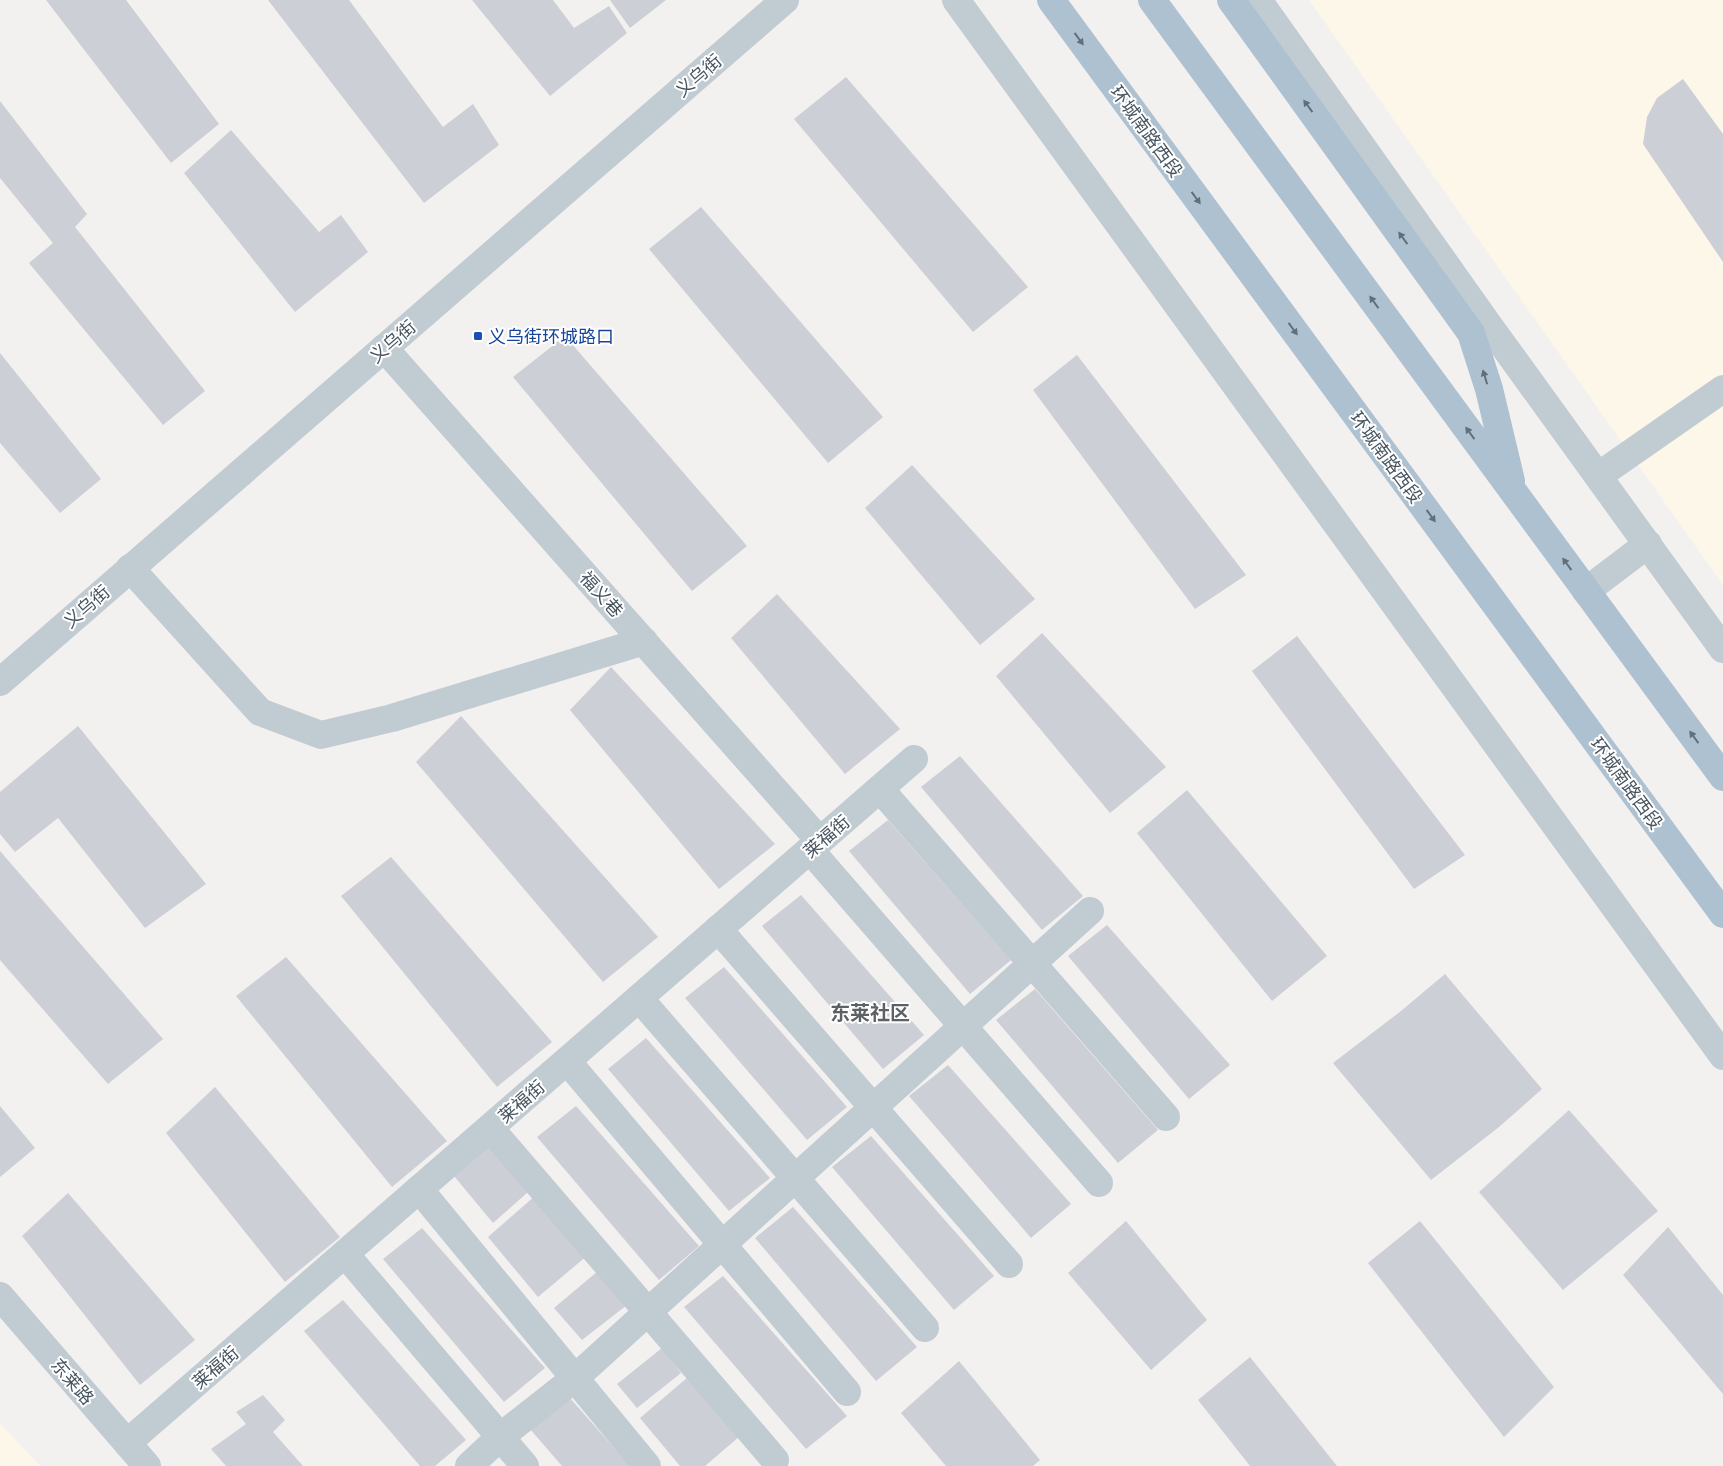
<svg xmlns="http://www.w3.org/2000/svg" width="1723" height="1466" viewBox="0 0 1723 1466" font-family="'Noto Sans','Noto Sans SC',sans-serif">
<rect width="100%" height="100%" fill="#f3f0f0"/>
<!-- commercial -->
<g fill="#fdf7e9">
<path d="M1309 0H1723V585Z"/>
<path d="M0 1423 40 1466H0Z"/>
</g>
<!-- building -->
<g fill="#cccfd5">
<path d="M46 0H126L219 124 171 163Z"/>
<path d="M268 0H349L443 127 473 104 499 145 424 203Z"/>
<path d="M472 0H553L574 28 609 6 627 33 550 96Z"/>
<path d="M610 0H666L630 28Z"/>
<path d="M846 77 1028 287 973 332 794 119Z"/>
<path d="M1683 79 1723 134V262L1643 144 1647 117 1657 98Z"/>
<path d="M0 101 87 214 75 227 205 391 163 425 29 263 53 243 0 178Z"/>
<path d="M231 130 319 232 341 215 368 252 295 312 184 173Z"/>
<path d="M701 207 883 417 828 463 649 249Z"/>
<path d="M565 336 747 546 692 591 513 377Z"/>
<path d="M0 353 101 479 60 513 0 443Z"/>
<path d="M1077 355 1246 575 1195 609 1033 390Z"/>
<path d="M912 465 1035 599 980 645 865 508Z"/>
<path d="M777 594 900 729 845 774 731 638Z"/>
<path d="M1042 633 1166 767 1110 813 996 676Z"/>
<path d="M1297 636 1465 855 1414 889 1252 671Z"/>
<path d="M611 667 775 844 719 889 570 710Z"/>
<path d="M461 716 658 937 603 982 416 762Z"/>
<path d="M78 726 206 884 145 928 58 818 15 852 0 834V792Z"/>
<path d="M960 756 1083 896 1042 930 921 787Z"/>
<path d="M1187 790 1327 956 1272 1001 1137 833Z"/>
<path d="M888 820 1011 960 970 994 849 851Z"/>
<path d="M0 851 163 1039 108 1084 0 960Z"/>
<path d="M391 857 552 1042 497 1087 341 896Z"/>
<path d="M801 895 924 1035 883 1069 762 926Z"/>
<path d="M1107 925 1230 1065 1189 1099 1068 956Z"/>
<path d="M286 957 447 1141 392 1187 236 996Z"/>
<path d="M724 967 847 1107 807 1140 685 998Z"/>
<path d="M1445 974 1542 1089 1499 1127 1431 1180 1333 1063 1401 1011Z"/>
<path d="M1035 989 1158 1130 1118 1163 996 1020Z"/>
<path d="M646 1038 770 1178 729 1211 608 1069Z"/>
<path d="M948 1065 1071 1204 1031 1238 909 1096Z"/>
<path d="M215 1087 340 1237 285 1282 166 1133Z"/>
<path d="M0 1106 35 1148 0 1177Z"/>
<path d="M576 1106 699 1246 659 1280 537 1137Z"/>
<path d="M1569 1110 1658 1211 1563 1290 1479 1192Z"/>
<path d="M871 1136 994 1276 954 1310 832 1167Z"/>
<path d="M489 1144 528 1192 493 1223 454 1176Z"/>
<path d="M68 1193 195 1340 140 1385 22 1236Z"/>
<path d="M536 1195 588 1255 538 1297 488 1237Z"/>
<path d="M793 1207 917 1347 876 1381 755 1238Z"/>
<path d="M1126 1221 1207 1320 1151 1370 1068 1273Z"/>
<path d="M1420 1221 1554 1387 1504 1437 1368 1263Z"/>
<path d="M1668 1227 1723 1295V1394L1623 1275Z"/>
<path d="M422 1228 545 1368 504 1402 383 1259Z"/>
<path d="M598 1271 627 1305 582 1340 554 1308Z"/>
<path d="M723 1276 847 1416 806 1449 684 1307Z"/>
<path d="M343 1300 466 1440 435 1466H420L304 1331Z"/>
<path d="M662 1348 681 1373 637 1408 617 1384Z"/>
<path d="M1250 1357 1337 1466H1250L1198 1400Z"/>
<path d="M959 1361 1040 1460 1033 1466H946L901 1413Z"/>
<path d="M688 1377 740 1436 705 1466H680L640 1418Z"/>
<path d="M263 1395 285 1420 273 1432 303 1466H226L211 1449 246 1424 236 1412Z"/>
<path d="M569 1397 630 1466H562L530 1429Z"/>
</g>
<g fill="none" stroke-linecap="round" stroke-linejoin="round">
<!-- minor -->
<g stroke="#c0cbd2" stroke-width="28">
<path d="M956 0 1723 1056"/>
<path d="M1258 0 1490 327 1723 649"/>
<path d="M384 348 820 841"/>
<path d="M1598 476 1723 389"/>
<path d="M130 568 260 712 321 735 392 718 644 641"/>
<path d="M1586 591 1648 544"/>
<path d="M0 682 785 0"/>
<path d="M880 789 1166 1117"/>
<path d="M810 850 1099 1183"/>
<path d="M718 929 1009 1264"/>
<path d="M639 998 925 1328"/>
<path d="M567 1061 847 1392"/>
<path d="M490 1128 775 1460"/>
<path d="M419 1189 647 1466"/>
<path d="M345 1254 525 1466"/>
<path d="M0 1296 147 1466"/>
<path d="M127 1443 914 759"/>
<path d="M469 1466 500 1437 575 1378 1090 911"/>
</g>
<!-- major -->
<g stroke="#aec1d0" stroke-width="28">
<path d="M1051 0 1723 914"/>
<path d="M1152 0 1723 777"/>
<path d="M1231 0 1471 333 1489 389 1511 481"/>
</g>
</g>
<!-- one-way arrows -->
<defs><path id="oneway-solid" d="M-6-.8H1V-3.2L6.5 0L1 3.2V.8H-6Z" transform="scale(1.25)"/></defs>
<g fill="#616f7b">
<use href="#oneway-solid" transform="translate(1079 39) rotate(54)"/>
<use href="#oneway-solid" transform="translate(1308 106) rotate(-126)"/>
<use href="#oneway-solid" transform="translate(1196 198) rotate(54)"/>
<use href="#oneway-solid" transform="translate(1403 238) rotate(-126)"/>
<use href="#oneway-solid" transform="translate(1374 302) rotate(-126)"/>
<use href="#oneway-solid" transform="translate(1293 329) rotate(54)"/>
<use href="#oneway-solid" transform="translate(1485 377) rotate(-107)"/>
<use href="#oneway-solid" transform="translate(1470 433) rotate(-126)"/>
<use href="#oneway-solid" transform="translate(1431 516) rotate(54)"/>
<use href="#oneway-solid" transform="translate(1567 564) rotate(-126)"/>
<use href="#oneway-solid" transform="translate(1694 737) rotate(-126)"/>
</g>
<!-- markers -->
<rect fill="#1a4fb4" stroke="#fff" stroke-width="2" x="473" y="331" width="10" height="10" rx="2.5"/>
<g text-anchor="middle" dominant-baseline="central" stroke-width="4" stroke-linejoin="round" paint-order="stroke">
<!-- street labels -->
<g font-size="18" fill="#47545f" stroke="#fff">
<text transform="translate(698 75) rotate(-41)">义乌街</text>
<text transform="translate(1147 131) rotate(54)">环城南路西段</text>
<text transform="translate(392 341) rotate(-41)">义乌街</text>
<text transform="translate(1387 457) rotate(54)">环城南路西段</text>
<text transform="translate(602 594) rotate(48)">福义巷</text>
<text transform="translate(86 606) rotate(-41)">义乌街</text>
<text transform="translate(1627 783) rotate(54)">环城南路西段</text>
<text transform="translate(826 836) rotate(-41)">莱福街</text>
<text transform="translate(521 1101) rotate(-41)">莱福街</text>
<text transform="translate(215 1367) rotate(-41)">莱福街</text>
<text transform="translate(73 1381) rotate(49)">东莱路</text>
</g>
<!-- transit labels -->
<g font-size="18" fill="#164399" stroke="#fff" text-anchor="start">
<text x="488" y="336">义乌街环城路口</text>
</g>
<!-- quarter labels -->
<g font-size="20" font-weight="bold" fill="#5c6165" stroke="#fff">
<text x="870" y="1012">东莱社区</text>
</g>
</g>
</svg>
